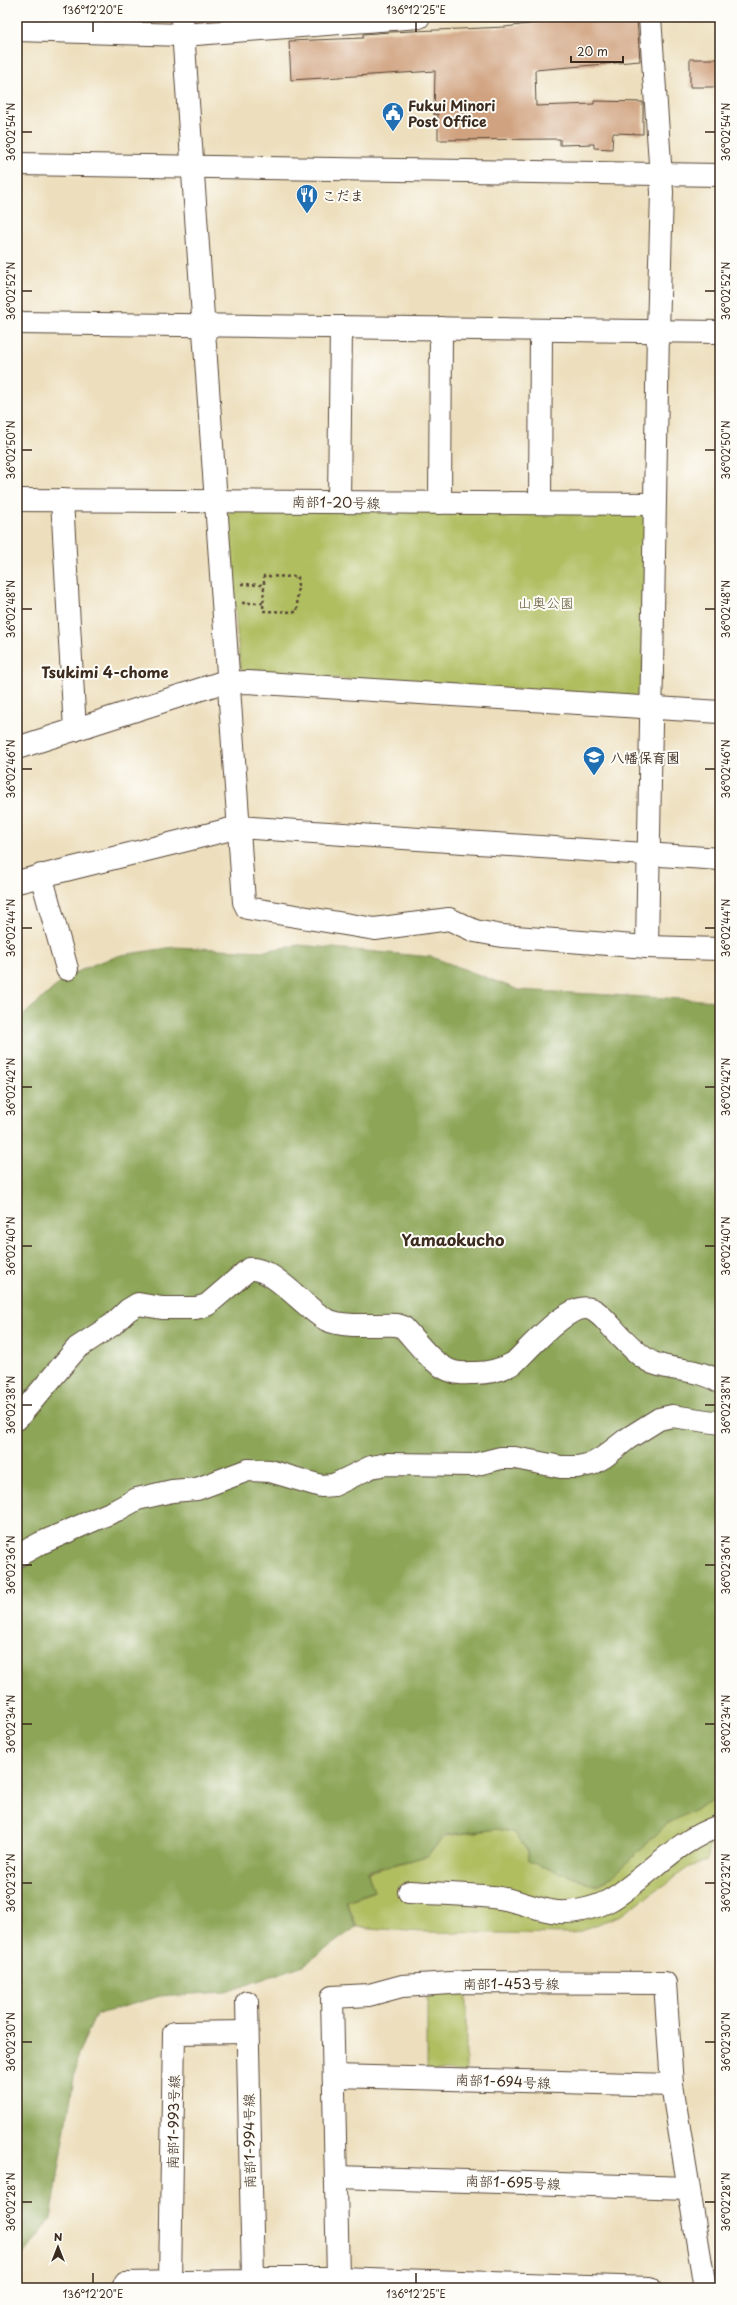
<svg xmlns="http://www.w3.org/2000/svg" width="737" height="2305" viewBox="0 0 737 2305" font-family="'Playpen Sans','Klee One',sans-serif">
<rect width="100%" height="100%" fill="#fdfcf7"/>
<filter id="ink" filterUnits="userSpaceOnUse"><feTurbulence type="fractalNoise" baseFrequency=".025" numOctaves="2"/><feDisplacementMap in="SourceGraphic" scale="8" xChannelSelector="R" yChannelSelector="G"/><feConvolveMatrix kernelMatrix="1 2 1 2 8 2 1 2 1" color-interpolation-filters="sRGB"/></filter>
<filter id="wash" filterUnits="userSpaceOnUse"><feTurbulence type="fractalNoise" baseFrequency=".012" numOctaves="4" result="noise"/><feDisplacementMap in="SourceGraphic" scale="16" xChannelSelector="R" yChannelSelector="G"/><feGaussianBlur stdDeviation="0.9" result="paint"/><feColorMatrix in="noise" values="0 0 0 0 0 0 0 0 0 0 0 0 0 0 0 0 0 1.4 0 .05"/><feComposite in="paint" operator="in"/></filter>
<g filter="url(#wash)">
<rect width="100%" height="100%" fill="#eddfbd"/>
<!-- green -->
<g fill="#b0be61" stroke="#767440">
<path d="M234 509 638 512 646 520 642 691 635 697 245 673 240 667 227 515Z"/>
<path d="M716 1799 720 1819 712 1835 707 1861 692 1865 621 1915 573 1934 421 1932 357 1927 347 1901 374 1892 368 1872 427 1856 446 1836 498 1829 515 1833 528 1851V1861L596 1886 613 1876 667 1824Z"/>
<path d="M466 1991V2072L427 2071V1992Z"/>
</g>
<!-- forest -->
<path fill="#8ca557" stroke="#64683a" d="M299 945 432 957 519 990 720 1001V1792L715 1799 667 1824 613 1876 595 1885 528 1861V1850L515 1833 497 1829 445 1835 427 1856 367 1871 374 1891 346 1901 356 1927 304 1965 226 1992 160 1996 96 2015 78 2054 51 2219 17 2264V1021L66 977 97 963 121 955 174 947 263 951Z"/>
<g id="blocks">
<!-- building -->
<g fill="#d0a27f">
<path d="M544 17H583L584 20 630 17V19H637L640 61 535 70 536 106 594 104V101L643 102V134L613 133 612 149 594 148V144L560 145V139L438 140V114L434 115 435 71 291 80 289 41 363 38V34L391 32 505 27 545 22Z"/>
<rect x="690" y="59" width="30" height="28"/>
</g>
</g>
</g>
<g filter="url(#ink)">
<use href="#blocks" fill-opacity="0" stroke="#564536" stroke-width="1"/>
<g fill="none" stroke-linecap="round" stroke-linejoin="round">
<!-- minor casing -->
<g stroke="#564536" stroke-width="24">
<g id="minor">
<path d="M182 17 244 902 247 908 375 929 449 919 475 931 502 936 647 947 720 949"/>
<path d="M17 30 183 35 419 17"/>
<path d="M17 164 720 175"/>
<path d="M17 323 720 332"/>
<path d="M17 500 654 504"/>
<path d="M62 500 75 730"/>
<path d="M339 502 341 327"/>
<path d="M440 503 441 328"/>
<path d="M540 503 541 330"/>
<path d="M17 748 220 683 247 682 720 712"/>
<path d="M41 875 67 969"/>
<path d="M17 882 239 827 720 859"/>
<path d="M647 947 658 332 662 192 650 17"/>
<path d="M17 1419 77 1348 112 1325 128 1310 138 1304 162 1308H196L207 1305 249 1269C273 1266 306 1310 327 1320 345 1328 377 1324 397 1325L403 1327C417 1342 433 1366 454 1372 460 1374 469 1373 475 1373 490 1373 501 1370 514 1363 529 1349 569 1301 591 1309 601 1313 612 1328 620 1336 630 1346 640 1357 653 1363 676 1372 699 1368 720 1382"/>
<path d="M17 1556 41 1543 117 1510 137 1499 172 1491 197 1489 248 1470 270 1471 321 1486 334 1485 371 1467 387 1464 473 1465 501 1458H515L561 1467H577L592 1464 604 1457 627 1439 659 1419 672 1416 720 1423"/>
<path d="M409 1892C439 1894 470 1894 500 1898 517 1901 534 1908 551 1911 569 1915 597 1908 612 1899 650 1875 677 1840 720 1826"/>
<path d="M247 2002 253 2279"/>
<path d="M334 2076 672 2085"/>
<path d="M337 2177 688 2188"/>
<path d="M338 2278 332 1997 369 1995 402 1986 467 1982 665 1983 672 2085 705 2288"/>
<path d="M170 2282 174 2033 247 2032"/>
<path d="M123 2288 125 2283 245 2281 257 2278H338L650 2288"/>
</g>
</g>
<!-- path -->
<g stroke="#564536" stroke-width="2.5" stroke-dasharray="3 3" stroke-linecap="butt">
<path d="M241 584 264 585V576L298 577 297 612 263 611 264 585"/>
<path d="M242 603H263"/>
</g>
<!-- minor -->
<use href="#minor" stroke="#fff" stroke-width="22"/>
</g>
</g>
<!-- ticks -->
<path fill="none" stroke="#3b2a1e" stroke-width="1.5" d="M93 22V32M416 22V32M22 132H32M705 132H715M22 291H32M705 291H715M22 450H32M705 450H715M22 609H32M705 609H715M22 769H32M705 769H715M22 928H32M705 928H715M22 1087H32M705 1087H715M22 1246H32M705 1246H715M22 1405H32M705 1405H715M22 1565H32M705 1565H715M22 1724H32M705 1724H715M22 1883H32M705 1883H715M22 2042H32M705 2042H715M22 2202H32M705 2202H715M93 2273V2283M416 2273V2283"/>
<!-- icons -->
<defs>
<g id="civic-pin" transform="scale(1.15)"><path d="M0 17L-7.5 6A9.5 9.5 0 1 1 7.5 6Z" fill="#1f6fb2" stroke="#fdfcf7"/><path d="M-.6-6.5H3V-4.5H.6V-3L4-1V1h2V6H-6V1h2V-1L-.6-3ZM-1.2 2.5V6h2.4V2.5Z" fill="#fff"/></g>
<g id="restaurant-pin" transform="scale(1.15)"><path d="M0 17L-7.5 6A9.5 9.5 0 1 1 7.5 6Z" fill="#1f6fb2" stroke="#fdfcf7"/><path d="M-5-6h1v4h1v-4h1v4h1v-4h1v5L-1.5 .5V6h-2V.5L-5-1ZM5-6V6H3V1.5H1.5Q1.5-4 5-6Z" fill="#fff"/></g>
<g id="school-pin" transform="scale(1.15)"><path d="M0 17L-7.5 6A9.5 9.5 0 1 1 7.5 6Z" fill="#1f6fb2" stroke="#fdfcf7"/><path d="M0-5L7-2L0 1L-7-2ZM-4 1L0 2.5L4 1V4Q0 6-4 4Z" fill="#fff"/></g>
</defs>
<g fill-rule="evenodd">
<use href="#civic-pin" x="393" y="113"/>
<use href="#restaurant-pin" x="307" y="195"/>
<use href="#school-pin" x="594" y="757"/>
</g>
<g text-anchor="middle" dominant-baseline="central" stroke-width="4" stroke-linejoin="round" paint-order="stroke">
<!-- poi labels -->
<g font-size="14" font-weight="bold" fill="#3b2a1e" stroke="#fdfcf7" text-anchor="start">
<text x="408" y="105">Fukui Minori<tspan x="408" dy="16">Post Office</tspan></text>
<text x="322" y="195">こだま</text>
<text x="610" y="757">八幡保育園</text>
</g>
<!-- street labels -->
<g font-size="14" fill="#3b2a1e" stroke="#fdfcf7">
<text transform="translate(336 502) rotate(1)">南部1-20号線</text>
<text x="511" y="1983">南部1-453号線</text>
<text transform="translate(503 2081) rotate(2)">南部1-694号線</text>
<text transform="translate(173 2122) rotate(-89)">南部1-993号線</text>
<text transform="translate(249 2141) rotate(-91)">南部1-994号線</text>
<text transform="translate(513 2182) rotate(2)">南部1-695号線</text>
</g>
<!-- park labels -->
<g font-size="14" fill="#5e5632" stroke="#fdfcf7">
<text x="546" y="602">山奥公園</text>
</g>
<!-- neighbourhood labels -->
<g font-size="15" font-weight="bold" fill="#3b2a1e" stroke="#fdfcf7">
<text x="105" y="671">Tsukimi 4-chome</text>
</g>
<!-- quarter labels -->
<g font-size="16" font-weight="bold" fill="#3b2a1e" stroke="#fdfcf7">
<text x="453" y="1239">Yamaokucho</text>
</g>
</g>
<!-- margin -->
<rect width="737" height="2305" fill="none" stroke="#fdfcf7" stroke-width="44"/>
<!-- north arrow -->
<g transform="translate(58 2247)" stroke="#fdfcf7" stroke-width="3" paint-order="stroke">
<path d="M0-3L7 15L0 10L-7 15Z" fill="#3b2a1e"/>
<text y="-6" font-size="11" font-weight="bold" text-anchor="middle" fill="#3b2a1e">N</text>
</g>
<!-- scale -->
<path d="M571 56v6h52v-6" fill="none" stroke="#3b2a1e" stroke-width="2"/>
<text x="577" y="56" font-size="12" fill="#3b2a1e" stroke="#fdfcf7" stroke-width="3" paint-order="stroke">20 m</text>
<rect x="22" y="22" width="693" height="2261" fill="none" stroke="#3b2a1e" stroke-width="1.5"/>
<g font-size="10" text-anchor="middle" fill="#3b2a1e">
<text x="93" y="14">136°12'20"E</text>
<text x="416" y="14">136°12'25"E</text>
<text transform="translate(11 132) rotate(-90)" y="4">36°02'54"N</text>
<text transform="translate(726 132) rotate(-90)" y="4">36°02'54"N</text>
<text transform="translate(11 291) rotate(-90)" y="4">36°02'52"N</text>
<text transform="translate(726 291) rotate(-90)" y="4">36°02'52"N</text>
<text transform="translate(11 450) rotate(-90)" y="4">36°02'50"N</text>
<text transform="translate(726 450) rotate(-90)" y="4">36°02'50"N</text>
<text transform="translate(11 609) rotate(-90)" y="4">36°02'48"N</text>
<text transform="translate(726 609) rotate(-90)" y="4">36°02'48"N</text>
<text transform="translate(11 769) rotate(-90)" y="4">36°02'46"N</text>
<text transform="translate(726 769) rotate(-90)" y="4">36°02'46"N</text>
<text transform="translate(11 928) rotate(-90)" y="4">36°02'44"N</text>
<text transform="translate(726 928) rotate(-90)" y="4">36°02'44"N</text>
<text transform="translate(11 1087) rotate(-90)" y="4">36°02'42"N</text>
<text transform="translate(726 1087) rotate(-90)" y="4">36°02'42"N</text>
<text transform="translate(11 1246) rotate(-90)" y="4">36°02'40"N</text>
<text transform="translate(726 1246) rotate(-90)" y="4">36°02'40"N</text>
<text transform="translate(11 1405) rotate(-90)" y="4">36°02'38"N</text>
<text transform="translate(726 1405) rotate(-90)" y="4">36°02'38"N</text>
<text transform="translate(11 1565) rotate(-90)" y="4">36°02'36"N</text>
<text transform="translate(726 1565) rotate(-90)" y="4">36°02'36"N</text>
<text transform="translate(11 1724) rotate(-90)" y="4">36°02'34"N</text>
<text transform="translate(726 1724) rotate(-90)" y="4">36°02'34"N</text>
<text transform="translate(11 1883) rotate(-90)" y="4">36°02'32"N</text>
<text transform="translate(726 1883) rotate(-90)" y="4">36°02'32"N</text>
<text transform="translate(11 2042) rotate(-90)" y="4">36°02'30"N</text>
<text transform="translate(726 2042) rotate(-90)" y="4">36°02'30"N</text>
<text transform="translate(11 2202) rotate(-90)" y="4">36°02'28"N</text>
<text transform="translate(726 2202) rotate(-90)" y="4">36°02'28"N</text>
<text x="93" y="2298">136°12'20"E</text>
<text x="416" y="2298">136°12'25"E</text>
</g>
</svg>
